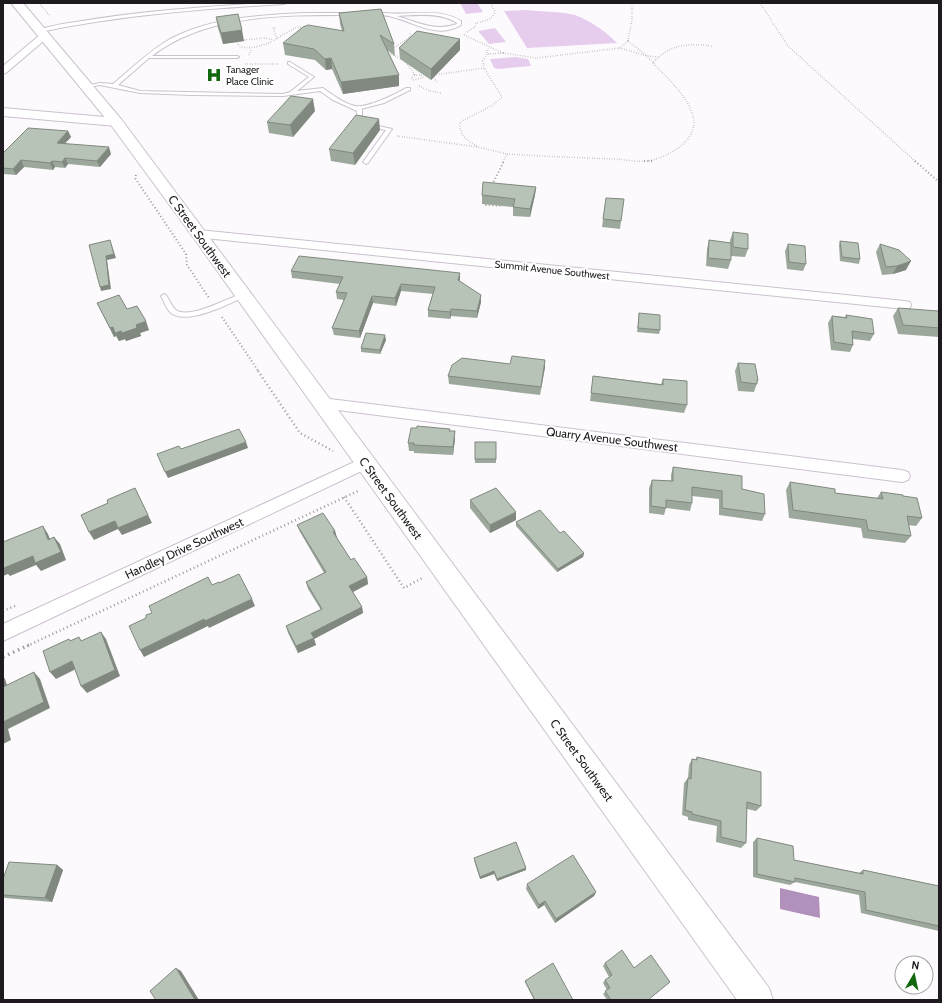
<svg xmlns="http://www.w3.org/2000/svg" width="942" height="1003" viewBox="0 0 942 1003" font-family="Cabin,sans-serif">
<rect width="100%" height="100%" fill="#fdfafd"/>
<!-- green -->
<g fill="#e6cdee">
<path d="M460 3H477L483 12 466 14Z"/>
<path d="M526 10C541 12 556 11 570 14 584 16 607 32 617 43L527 48 504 11Z"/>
<path d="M495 28 506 42 489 44 478 31Z"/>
<path d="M516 57 528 59 531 66 498 69 494 68 490 59Z"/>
</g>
<!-- water -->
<path fill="#b290bc" d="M780 888 819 897 820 918 780 909Z"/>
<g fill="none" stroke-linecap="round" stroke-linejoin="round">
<!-- service casing -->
<g stroke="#cbc1cf" stroke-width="2">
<g id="service">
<path d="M263 3H286L284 4C202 9 121 15 40 32L38 31C48 25 70 23 82 21 142 11 203 7 263 3Z"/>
<path d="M307 13H349L351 14 349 15C284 15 206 14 152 56H237L239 57 237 58H149L118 85 140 91 283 94 290 92 309 77 288 64V62H290L314 77 297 91 323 88C331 94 346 105 356 106 368 108 396 94 406 88H410V90L384 103 361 109 362 110V125L359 127 356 125 357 111 333 100 320 91 283 96 192 95 140 93 100 85 87 87 85 86 100 83 113 84C131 69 149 51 170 39 211 17 262 15 307 13Z"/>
<path d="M385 13C410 16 438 7 461 21V25C438 40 412 21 389 16 384 15 378 16 373 16L371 15 373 14ZM397 16C416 15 440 12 457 23V24C436 32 417 22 397 16Z"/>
<path d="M370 124 392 129 368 163 366 164 363 162 386 130 368 127 367 126Z"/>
<path d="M244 293 247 295 246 296C231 303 185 327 170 312 166 308 164 301 161 296L164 294 166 295C169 299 172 307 176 310 190 320 229 297 244 293Z"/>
</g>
</g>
<!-- minor casing -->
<g stroke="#cbc1cf" stroke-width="2">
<g id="minor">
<path d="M44 33 48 36 47 38 6 73 3 74V66L41 34Z"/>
<path d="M199 230 905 301 910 302 911 305 910 308 905 309 195 237 193 234 195 231Z"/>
<path d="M322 398 902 470 908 472 910 476 908 480 902 482 322 408 317 407 315 403 317 399Z"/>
<path d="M365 457 370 459 373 463 370 467 3 641V624Z"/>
</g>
</g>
<!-- tertiary casing -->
<g stroke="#cbc1cf" stroke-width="2">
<path id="tertiary" d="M3 108 116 118 120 119 122 122 120 125 116 126 3 116Z"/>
</g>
<!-- secondary casing -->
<g stroke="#cbc1cf" stroke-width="2">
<path id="secondary" d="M11 3H23L121 119 769 988 773 1000H737L193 237 111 125Z"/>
</g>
<!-- path-far3 -->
<g stroke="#9c989c" stroke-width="1.5" stroke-dasharray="0.5 2" stroke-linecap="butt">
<path d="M39 3 50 16"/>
<path d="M760 3 788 46 916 162"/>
<path d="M275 28H273L277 39"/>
<path d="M467 32 475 27 476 23C484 21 492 20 495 12L491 3"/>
<path d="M464 35 503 53 487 54 488 48"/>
<path d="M244 40 265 38 274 40 295 28 303 27"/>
<path d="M628 41 647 56 620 48Z"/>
<path d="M628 41 632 20V3"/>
<path d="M237 42 240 47C252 49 262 46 273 41"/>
<path d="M392 49 410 37V32"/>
<path d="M503 53 536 58 620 48"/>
<path d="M391 54 401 59"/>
<path d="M249 55 252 48"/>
<path d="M406 62 415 75"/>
<path d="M653 63 647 56 658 57"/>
<path d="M245 64H278"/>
<path d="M414 75H421L423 78 413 80 411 78Z"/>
<path d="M434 75 484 68 483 61 487 54"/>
<path d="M432 76 437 82"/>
<path d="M419 86 430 91 441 93"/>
<path d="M397 136 478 147 507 154 503 162"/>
<path d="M477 146C466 140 459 135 460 122L493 105 502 97 484 68"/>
<path d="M507 154C543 156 580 158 616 159 627 160 642 163 652 160 671 155 699 140 693 116 687 95 667 78 653 63 669 44 689 43 712 46"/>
</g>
<!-- path-far2 -->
<g stroke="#9c989c" stroke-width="2" stroke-dasharray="1 2.5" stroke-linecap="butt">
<path d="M644 161H652"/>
<path d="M915 161 939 182"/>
<path d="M136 175 135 178 186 254 187 265 209 298"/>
<path d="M492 185 504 161"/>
<path d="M487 201 486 205 503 206"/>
<path d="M222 317 259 372"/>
</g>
<!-- path-far1 -->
<g stroke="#9c989c" stroke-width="2.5" stroke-dasharray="1 3" stroke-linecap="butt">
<path d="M258 371 300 433 333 451"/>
<path d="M344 497 404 588 424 577"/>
<path d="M3 611 17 605"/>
<path d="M27 646 360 490"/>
</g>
<!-- path -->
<path stroke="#9c989c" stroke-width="3.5" stroke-dasharray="1.5 4" stroke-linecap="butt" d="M3 657 29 645"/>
<!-- service -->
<use href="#service" fill="#fff" fill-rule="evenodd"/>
<!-- minor -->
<use href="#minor" fill="#fff" fill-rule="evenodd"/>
<!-- tertiary -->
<use href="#tertiary" fill="#fff" fill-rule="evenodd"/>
<!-- secondary -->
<use href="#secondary" fill="#fff" fill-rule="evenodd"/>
</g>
<!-- wall -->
<g fill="#9da89d">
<path d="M381 9 394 44 395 56 387 50 399 75V86L343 94 332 69 326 70 315 60 285 55 283 43 342 31 340 24 339 13Z"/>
<path d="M216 17 244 41 223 44 218 28Z"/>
<path d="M460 39V50L431 80 400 59 399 48Z"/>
<path d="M315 111 293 137 269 133 267 122Z"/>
<path d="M380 130 355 165 331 161 329 149Z"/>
<path d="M68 131 71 137 65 143 111 154 100 167 68 164 65 168 55 167 53 170 24 167 16 175 3 174V153Z"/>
<path d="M536 187 535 195 530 217 513 216V207L482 204V195Z"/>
<path d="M606 198 621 221 620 229 602 227Z"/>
<path d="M733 232 748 249 745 257 731 256V260L728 269 706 266 707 249 709 240 730 243V240Z"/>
<path d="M840 241 860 259 859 264 840 261 839 245Z"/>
<path d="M788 244 806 264 803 271 787 269 785 251Z"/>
<path d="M880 244 906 270 893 274 882 275 876 252Z"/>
<path d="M291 271 460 280 459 281 481 302 477 318 451 316 450 319 428 317V310L433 294 401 291 396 306 373 303 360 338 334 335 332 328 344 300 337 299 336 292 340 284 292 278Z"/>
<path d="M97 303 127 309 149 330 140 333 141 336 126 341 125 339 119 341 116 336 114 337Z"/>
<path d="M898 308 939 314V337L898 334 893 316Z"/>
<path d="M639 313 660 330 659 334 637 332Z"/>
<path d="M846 315 874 334 870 341 853 339V345L850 352 831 350 828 323 832 316 845 317Z"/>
<path d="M386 340 380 354 361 352V348Z"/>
<path d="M545 360 540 395 449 384 448 376Z"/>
<path d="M738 363 758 380 754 392 738 391 735 371Z"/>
<path d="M593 376 661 384 663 379 687 405 684 413 590 401Z"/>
<path d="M450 429V431H455V439L453 455 414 453V451H409L408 443Z"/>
<path d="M475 442 496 459V463H475Z"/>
<path d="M673 467 742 489 765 514 762 521 719 515V499L692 496V503L690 511 666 508 664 515 649 513V488L652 480 671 481V475Z"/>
<path d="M790 482 835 493 877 498 881 492 903 496 922 518 916 526 908 525 911 536 905 543 863 538 861 528 789 518 786 490Z"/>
<path d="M470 500 516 520 490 533 470 508Z"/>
<path d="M516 522 584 553 583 557 557 572 516 526Z"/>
<path d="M297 525 335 531 337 538 351 560 367 577 368 584 353 592 362 607 363 613 314 639 316 645 298 653 288 633 286 626 321 610 308 589 306 582 324 573 300 532Z"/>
<path d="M697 757 761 806 756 811 747 809 746 843 741 848 716 842 717 826 688 820V817L682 815 684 783 688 778 689 765 692 759 695 760Z"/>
<path d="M757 838 794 860 859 873 863 870 939 886V931L861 913 859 895 795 882 790 885 753 877V842Z"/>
<path d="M474 858 526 868V870L497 881 494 874 480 879 474 860Z"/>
<path d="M57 865 63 870 52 902 5 898 3 897V879Z"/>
<path d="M527 884 596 892 594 896 555 923 544 905 538 909 526 889Z"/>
<path d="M605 963 648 1000H607L603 994 607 990 603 983 605 980 609 977 603 966Z"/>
<path d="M525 981 573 1000H534L525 982Z"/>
</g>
<!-- shaded-wall -->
<g fill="#80887f">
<path d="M242 30 244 41 223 44 221 33Z"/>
<path d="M460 39V50L431 80V69Z"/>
<path d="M331 58 332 69 326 70 325 59Z"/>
<path d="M399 75V86L343 94 341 82Z"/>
<path d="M313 99 315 111 293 137 290 125Z"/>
<path d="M379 119 380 130 355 165 353 153Z"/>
<path d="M68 131 71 137 60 149 57 143Z"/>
<path d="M109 147 111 154 100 167 97 161Z"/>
<path d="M65 158 68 164 65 168 62 162Z"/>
<path d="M21 160 24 167 16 175 13 169Z"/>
<path d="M52 161 55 167 53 170 50 163Z"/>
<path d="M536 187 535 195 530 217V209Z"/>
<path d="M110 240 116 258 107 260 111 289 101 291 100 287 106 256Z"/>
<path d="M911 261 906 270 893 274 897 266Z"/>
<path d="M460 273V280L458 287V280Z"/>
<path d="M401 284V291L396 306 395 298Z"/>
<path d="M481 295V302L477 318V311Z"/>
<path d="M372 296 373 303 360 338 359 331Z"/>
<path d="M451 309V316L450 319V312Z"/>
<path d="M146 321 149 330 140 333 141 336 126 341 122 333 136 325Z"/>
<path d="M113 327 116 336 114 337 110 328Z"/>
<path d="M121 331 125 339 119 341 115 333Z"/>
<path d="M385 335 386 340 380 354V350Z"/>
<path d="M545 360V368L540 395 541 387Z"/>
<path d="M455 431V439L453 455V447Z"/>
<path d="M246 442 248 448 168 478 165 472Z"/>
<path d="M135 488 152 523 122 535 118 529 94 540 89 532Z"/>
<path d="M516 512V520L490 533V525Z"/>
<path d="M43 526 48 534 53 547 48 540Z"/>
<path d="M335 531 337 538 333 532Z"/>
<path d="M54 537 60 544 66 560 41 571 36 565 10 576 8 574 3 576V566Z"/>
<path d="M584 553 583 557 557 572 558 569Z"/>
<path d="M367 577 368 584 351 593 349 586Z"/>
<path d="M252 599 255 606 209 628 208 626 144 657 140 650 204 619Z"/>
<path d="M362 607 363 613 314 639 316 645 298 653 296 646 311 633Z"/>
<path d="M101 632 106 639 120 676 87 693 81 686Z"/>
<path d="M72 661 78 668 56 679 50 672Z"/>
<path d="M34 672 40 679 50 708 8 729 11 740 3 744V722Z"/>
<path d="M3 676 5 679 10 694 3 687Z"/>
<path d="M57 865 63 870 52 902 45 898Z"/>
<path d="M526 868V870L497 881V879Z"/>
<path d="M494 871V874L480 879V877Z"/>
<path d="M596 892 594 896 555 923 556 919Z"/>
<path d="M545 901 544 905 538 909 539 905Z"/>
<path d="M176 968 181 971 199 1000H195Z"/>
</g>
<!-- building -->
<g fill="#b7c3b6" stroke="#80887f">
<path d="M381 9 394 44 380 35 399 75 341 82 331 58 325 59 314 49 283 43 303 27 308 25 344 31 339 13Z"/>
<path d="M238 14 242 30 221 33 216 17Z"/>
<path d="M417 31 460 39 431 69 399 48Z"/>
<path d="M291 96 313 99 290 125 267 122Z"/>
<path d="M356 115 379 119 353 153 329 149Z"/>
<path d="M28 128 68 131 57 143 109 147 97 161 65 158 62 162 52 161 50 163 21 160 13 169 3 168V153Z"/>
<path d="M483 182 536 187 530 209 513 207 515 199 482 195Z"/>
<path d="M606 198 624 199 621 221 603 219Z"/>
<path d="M733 232 748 234V249L733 247Z"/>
<path d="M110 240 114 254 106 256 109 285 100 287 89 245Z"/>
<path d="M709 240 731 243V260L708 258Z"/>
<path d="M840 241 858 243 860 259 842 257Z"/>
<path d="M788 244 805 246 806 264 789 262Z"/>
<path d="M880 244 899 250 911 261 897 266 886 267Z"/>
<path d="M299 256 460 273 458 280 481 295 477 311 451 309 450 312 428 310 435 287 401 284 395 298 372 296 359 331 332 328 347 293 336 292 343 277 291 271Z"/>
<path d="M119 295 127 309 137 306 146 321 136 325 137 328 122 333 121 331 115 333 113 327 110 328 97 303Z"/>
<path d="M898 308 938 311 939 314V328L903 325Z"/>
<path d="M639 313 660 315V330L638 328Z"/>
<path d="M846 315 872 319 874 334 852 331 853 345 834 342 832 316 847 318Z"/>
<path d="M366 333 385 335 380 350 361 348Z"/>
<path d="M512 356 545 360 541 387 448 376 452 365 462 358 510 364Z"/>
<path d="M738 363 755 364 758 380H757V384L741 382Z"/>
<path d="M593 376 663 385V379L687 381V405L591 393Z"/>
<path d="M417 426 450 429 449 431H455L453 447 414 445V443H408L411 428H417Z"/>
<path d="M239 429 246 442 165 472 157 454 179 446 181 449Z"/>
<rect x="475" y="442" width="21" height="17"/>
<path d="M673 467 742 476V489L764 494 765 514 722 508V491L692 487V503L666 500V508L651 506 652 480 673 481Z"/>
<path d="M790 482 835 489V493L883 499 881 492 903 495V496L917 498 922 518 907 516 911 536 868 530 866 520 793 510Z"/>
<path d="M135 488 148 515 118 528 115 521 89 532 81 515 108 503 107 500Z"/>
<path d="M496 488 516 512 490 525 470 500Z"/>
<path d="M540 510 560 533 564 531 584 553 558 569 516 522Z"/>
<path d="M323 513 335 531 333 532 351 560 354 558 367 577 349 586 362 607 311 633 314 638 296 646 286 626 322 609 306 582 326 572 297 525Z"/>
<path d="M43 526 48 540 54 537 61 552 35 563 33 556 4 568 3 566V542Z"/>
<path d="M239 574 252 599 205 621 204 619 140 650 129 626 146 618V615L152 613 149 606 208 577 212 585 219 582V583Z"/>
<path d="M101 632 115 670 81 686 72 661 50 672 43 651 69 639 70 641 79 637 81 641Z"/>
<path d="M34 672 44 702 3 722V687Z"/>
<path d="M697 757 761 772V806L747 802 746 843 721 837V821L692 814V812L685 810 688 778 691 779 692 759 697 760Z"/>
<path d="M757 838 793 846 794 860 863 874V870L939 886V926L866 910 865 892 795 878V882L757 874Z"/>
<path d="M516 842 526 868 497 879 494 871 480 877 474 858Z"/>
<path d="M573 855 596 892 556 919 545 901 539 905 527 884Z"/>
<path d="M9 862 57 865 45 898 3 895V879Z"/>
<path d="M622 950 634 968 651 955 670 982 648 1000H611L605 991 610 988 605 980 612 975 605 963Z"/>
<path d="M553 963 573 1000H535L525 981Z"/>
<path d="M176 968 195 1000H156L150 991Z"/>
</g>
<!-- icons -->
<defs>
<g id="hospital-bare" transform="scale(1.2)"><path d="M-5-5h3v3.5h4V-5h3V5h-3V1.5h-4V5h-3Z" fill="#12680e" stroke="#fff" stroke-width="2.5" paint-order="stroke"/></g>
</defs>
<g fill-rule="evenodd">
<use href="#hospital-bare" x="214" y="75"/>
</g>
<g text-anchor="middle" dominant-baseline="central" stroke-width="4" stroke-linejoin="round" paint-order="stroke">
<!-- far-poi labels -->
<g font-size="10" fill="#1e1a1f" stroke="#fff" text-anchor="start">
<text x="226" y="69">Tanager<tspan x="226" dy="12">Place Clinic</tspan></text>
</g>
<!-- far-street labels -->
<g font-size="10" fill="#1e1a1f" stroke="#fff">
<text transform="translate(552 270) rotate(6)">Summit Avenue Southwest</text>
</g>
<!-- street labels -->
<g font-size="12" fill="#1e1a1f" stroke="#fff">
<text transform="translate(200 236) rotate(54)">C Street Southwest</text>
<text transform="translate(612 439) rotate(7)">Quarry Avenue Southwest</text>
<text transform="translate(391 498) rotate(54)">C Street Southwest</text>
<text transform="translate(184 548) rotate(-25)">Handley Drive Southwest</text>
<text transform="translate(582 760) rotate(54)">C Street Southwest</text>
</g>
</g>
<!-- border -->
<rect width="942" height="1003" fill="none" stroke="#1e1a1f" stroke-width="8"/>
<!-- north arrow -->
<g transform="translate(914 975) rotate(9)"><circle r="19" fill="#ffffff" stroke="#a5a3a5"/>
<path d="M0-3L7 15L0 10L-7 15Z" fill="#12680e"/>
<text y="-6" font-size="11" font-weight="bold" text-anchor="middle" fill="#1e1a1f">N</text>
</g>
</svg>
